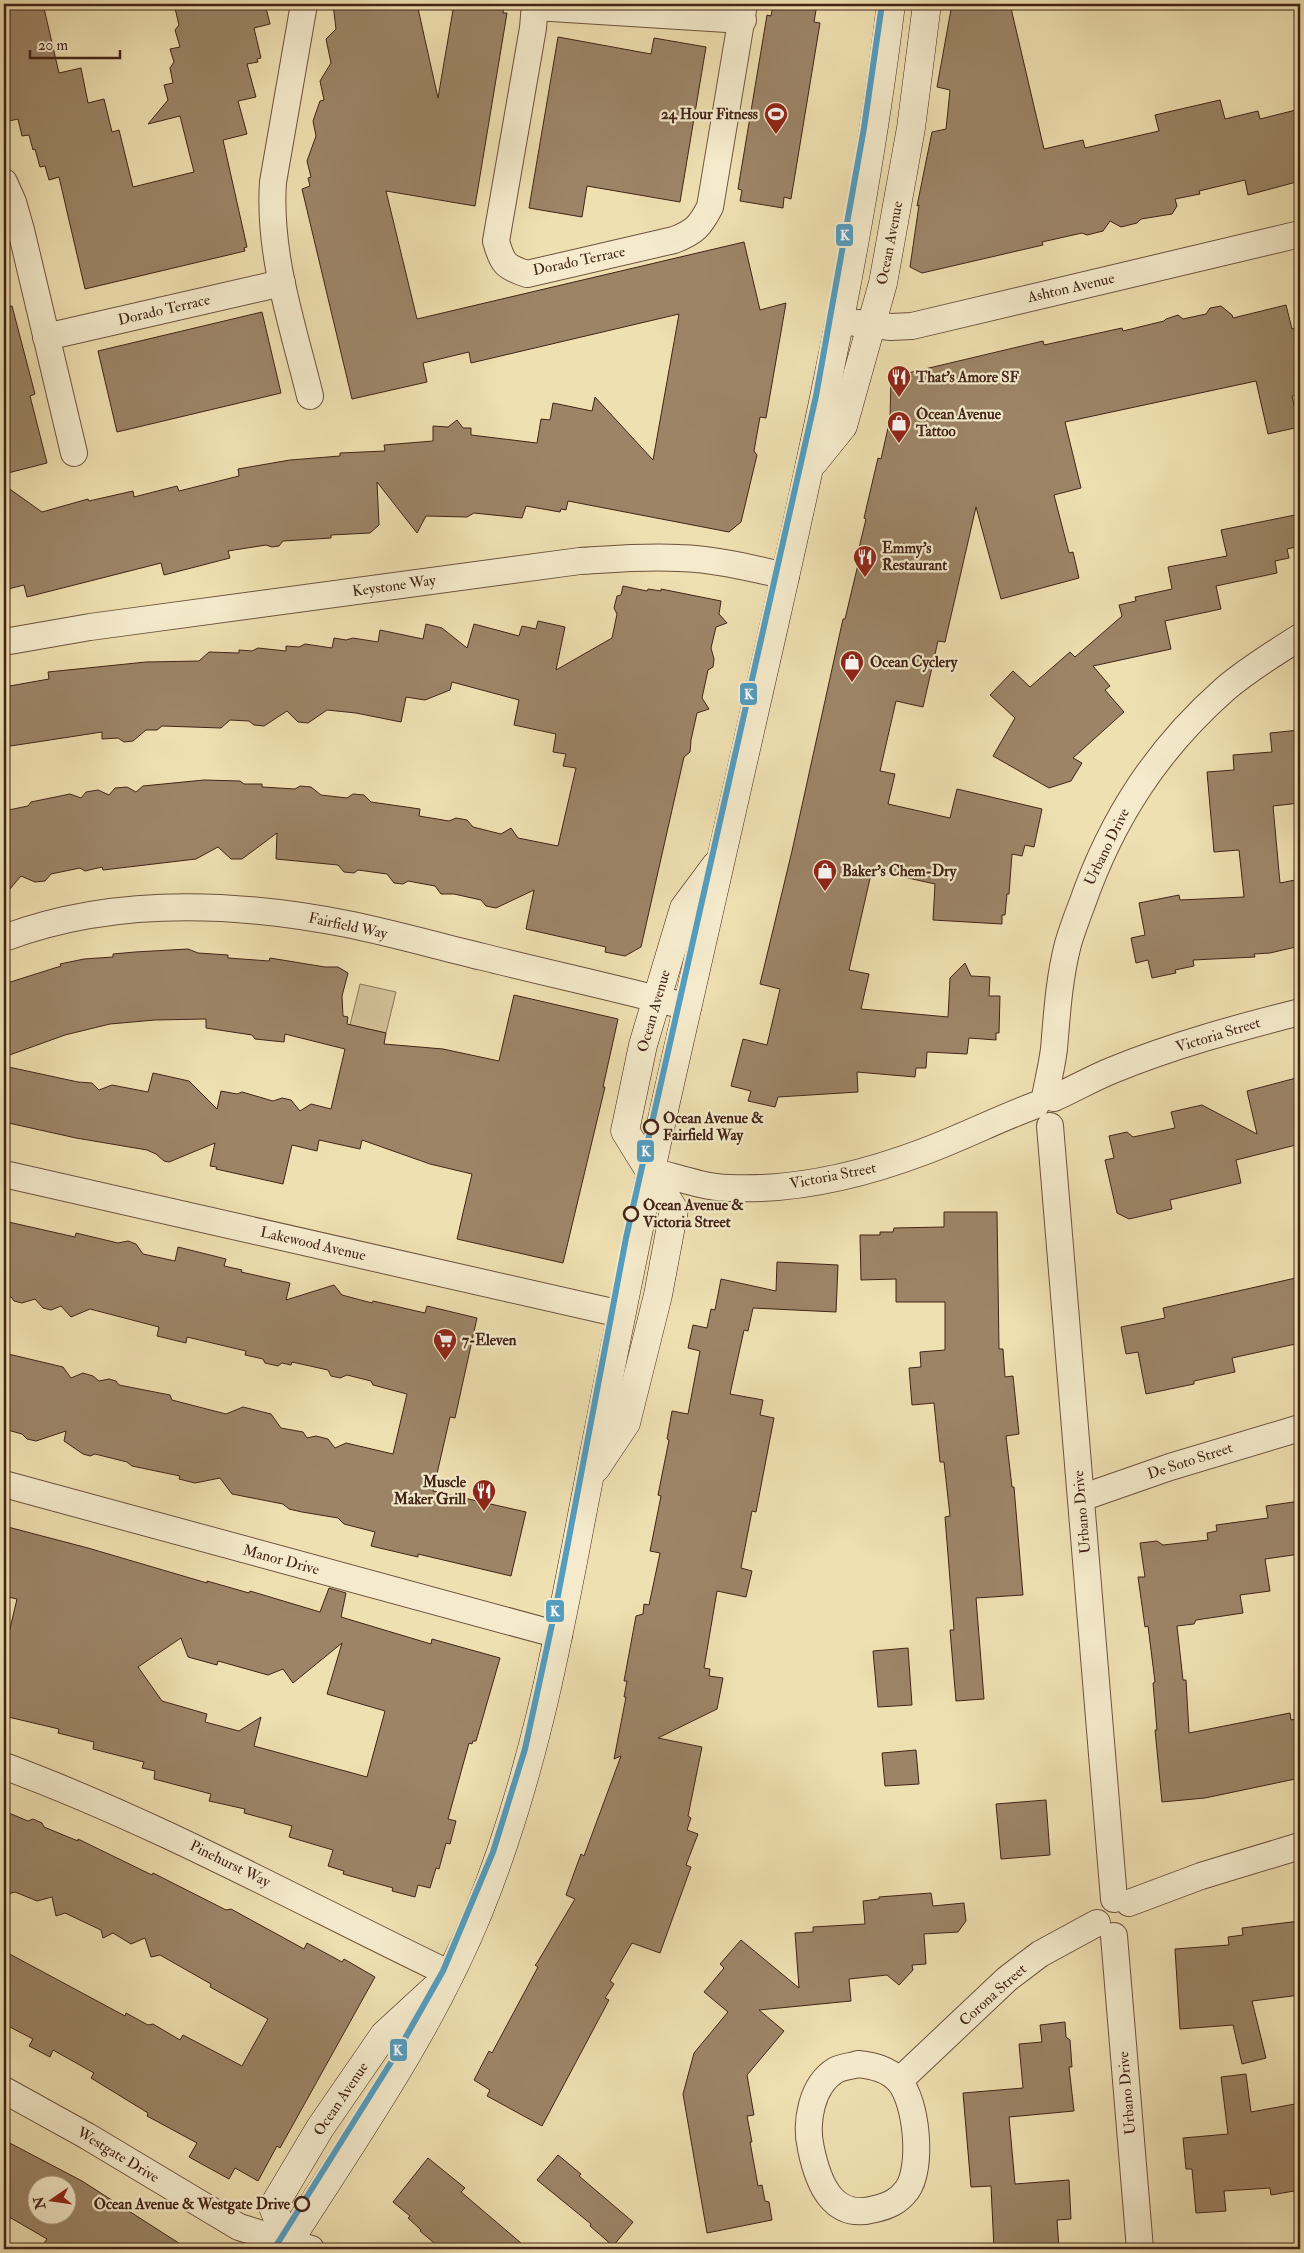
<svg xmlns="http://www.w3.org/2000/svg" width="1304" height="2253" viewBox="0 0 1304 2253" font-family="'IM FELL Double Pica',serif">
<rect width="100%" height="100%" fill="#efe0b1"/>
<filter id="stains"><feTurbulence type="fractalNoise" baseFrequency=".004" numOctaves="4"/><feColorMatrix values="0 0 0 0 .2 0 0 0 0 .09 0 0 0 0 .02 0 0 0 .5 -.17"/></filter>
<radialGradient id="worn" r=".72"><stop offset=".6" stop-color="#630" stop-opacity="0"/><stop offset="1" stop-color="#630" stop-opacity=".3"/></radialGradient>
<!-- green -->
<path fill="#d2c097" stroke="#8a7257" d="M360 984 396 992 386 1033 350 1025Z"/>
<!-- building -->
<g fill="#9c8567" stroke="#422317" fill-rule="evenodd">
<path d="M4 4H43L59 73 81 68 88 103 104 99 112 132 119 130 133 187 194 172 180 116 148 124 168 100 164 85 173 83 170 68 174 62 170 49 180 47 175 30 179 25 174 4H265L270 24 254 28 261 58 257 59 258 62 247 64 256 97 238 101 247 134 223 140 247 247 244 248 245 251 85 289 59 177 49 180 45 166 40 167 35 149 33 150 29 135 22 136 18 119 9 121 4 98Z"/>
<path d="M333 4H417L438 98 454 4H504L503 13H507L475 206 386 191 417 319 744 242 760 310 786 303 766 418 760 417 754 451 757 455 741 522 729 532 568 501 566 510 561 509 560 512 526 506 522 518 474 513 467 517 426 516 417 533 377 482 379 525 370 533 331 535V538L283 541 279 546 272 547 266 545 228 551 230 558 164 575 161 563 27 597 24 585 4 590V485L42 512 88 499 89 501 133 491 134 497 177 486 179 491 239 476 238 469 290 460 340 456V453L385 451 384 445 433 441V426L448 427 457 420 463 428H471V435L537 443 541 419 550 420 553 403 592 411 595 397 653 460 679 314 471 363 469 352 423 363 427 382 352 399 302 189 310 186 308 178 311 177 307 161 316 136 313 121 320 101 324 100 320 81 331 63 326 39 336 29Z"/>
<path d="M773 4H817L814 22 820 23 791 199 784 197 783 208 740 201 742 190 738 189 767 15 771 16Z"/>
<path d="M952 4H1010L1044 149 1083 140 1085 148 1159 131 1155 115 1220 100 1225 119 1258 111 1260 119 1300 109V181L1248 195 1245 180 1199 191 1200 194 1175 199 1177 206 1172 214 1141 219 1137 223 1121 227 1110 221 1103 231 1087 235 1082 233 1042 242 1043 245 922 273 910 267 919 205 917 206 932 132 946 129 950 90 937 87Z"/>
<path d="M558 37 651 54 654 38 706 47 680 202 587 186 582 217 529 208Z"/>
<path d="M1286 305 1292 329 1300 327V394L1292 396 1299 427 1268 434 1256 381 1065 422 1081 488 1054 495 1069 553 1073 552 1079 578 1001 599 976 507 945 642 938 641 923 707 896 701 880 771 895 774 888 804 950 818 957 789 1042 809 1034 847 1025 845 1022 856 1012 854 1009 894H1007L1005 915H1002V924L933 920 935 884 872 870 849 970 869 974 861 1009 948 1017 950 978 965 963 971 976 990 977 989 996H1000L999 1033H996V1040L969 1038 967 1054 927 1052 926 1068H916L915 1077 857 1072 858 1092 778 1097 775 1107 748 1101 751 1091 731 1086 743 1039 767 1045 780 989 760 984 792 851 843 619H845L861 552H858L866 519 864 518 878 458 881 459 890 419 891 377 1043 341 1044 345 1122 328 1123 331 1164 321 1166 319 1178 315 1183 319 1206 314 1210 308 1221 306 1232 315 1233 318Z"/>
<path d="M12 306 35 394 30 396 47 463 4 474V307Z"/>
<path d="M262 312 281 393 117 432 98 351Z"/>
<path d="M1300 514V546L1287 549 1289 558 1275 561 1277 573 1216 586 1221 609 1165 621 1171 649 1093 666 1110 686 1105 690 1124 712 1073 758 1082 763 1071 781 1049 788 993 756 1015 718 990 695 1013 671 1030 687 1070 652 1075 657 1122 616 1119 605 1136 601 1135 597 1172 589 1168 567 1227 556 1221 530Z"/>
<path d="M623 586 647 591 648 589 661 591V589L721 601 719 614 727 623 716 627 711 648 714 659 713 667 708 670 702 698 709 709 697 713 691 740 690 752 684 757 641 947 625 956 605 952 606 947 526 929 534 890 496 908 486 906 481 900 454 894H441L435 886 408 881 403 884 394 883 387 874 358 870 354 873 344 872 338 865 276 859 277 833 242 859H231L218 847 196 859 103 870 102 867 85 871 80 868 51 874 45 881 35 882 21 876 4 896V811L28 806 31 802 70 794 81 798 86 792 98 790 109 795 115 788 127 787 136 792 143 786 204 780 240 781 244 784H262V787L295 789 300 786 311 787 321 795 347 798 353 794 364 795 371 802 420 809 419 816 449 821 456 818 467 820 473 827 501 834 511 828 518 838 558 846 576 768 563 766 566 754 553 752 556 734 514 725 519 700 452 682 450 690 425 700 406 697 401 722 356 713 327 710 308 723 298 722 287 711 264 726 254 725 249 721 230 720 221 728 162 726 157 730H146L133 741 124 742 118 738 102 739V732L4 747V687L49 679 48 672 146 662 199 661 209 652 239 653V650L252 651 258 648 286 651V646L299 647 305 644 332 648 334 638 346 640 353 638 378 642 380 630 423 639 426 624 442 628 467 648 474 624 519 636 522 626 536 629 538 621 565 627 556 670 612 638 617 614 614 608 617 596 621 595Z"/>
<path d="M1300 730V803L1273 806 1280 883 1300 879V946L1270 953 1254 954 1255 957 1193 960 1194 966 1175 970 1176 973 1152 978 1148 960 1136 963 1131 938 1145 935 1139 903 1179 895 1180 900 1244 897 1239 850 1214 852 1207 772 1234 770 1233 755 1272 752 1270 733Z"/>
<path d="M188 949 198 953 228 955V958L269 961 270 958 325 967H338L348 973 342 996 343 1016 348 1017 347 1024 386 1033 384 1044 443 1049 499 1061 514 995 618 1019 603 1087H605L563 1263 457 1239 472 1174 430 1164 362 1140 360 1149 319 1140 317 1151 292 1145 283 1184 216 1169 217 1167 210 1166 215 1143 169 1162 164 1161 156 1154 147 1150 76 1138 4 1122V1066L78 1082 92 1083 99 1090 112 1085 148 1092 153 1073 189 1081 217 1109 221 1091 237 1094 242 1092 273 1101 282 1098 291 1100 300 1111 311 1104 331 1109 345 1049 285 1034 284 1042 255 1039 252 1035 206 1028V1019L155 1020 110 1024 65 1035 4 1057V984L61 966 60 964 84 959 113 957V954L135 952Z"/>
<path d="M1300 1077V1144L1236 1160 1241 1183 1170 1200 1172 1209 1129 1219 1117 1213 1105 1160 1114 1158 1109 1136 1127 1132 1133 1137 1175 1128 1171 1112 1202 1105 1257 1134 1247 1091Z"/>
<path d="M944 1212H997L999 1349H1003L1005 1377 1013 1376 1019 1434 1006 1436 1012 1487H1014L1023 1595 976 1598 984 1699 956 1701 950 1630H954L945 1517 950 1516 944 1462H940L934 1403 912 1405 909 1368 921 1367 920 1352 945 1350V1302H896V1279L861 1280 860 1235H880V1232H893L894 1228 944 1227Z"/>
<path d="M4 1221 75 1237 76 1233 118 1243 128 1241 136 1244 143 1254 175 1261 178 1247 226 1259 224 1266 242 1270 241 1272 290 1283 286 1300 334 1285 342 1295 372 1303 373 1301 425 1313 427 1306 477 1318 455 1418 450 1417 433 1491 526 1512 511 1576 418 1554V1557L371 1546 375 1532 344 1524 338 1518 302 1512 289 1509 283 1504 232 1494 220 1478 195 1483 179 1479 180 1476 132 1466 127 1462 95 1454 90 1456 83 1454 64 1441 66 1431 36 1441 27 1439 22 1434 4 1429V1353L63 1367 71 1378 83 1373 93 1376 99 1381 109 1379 116 1381 119 1385 170 1395 172 1400 226 1414 243 1407 271 1414 281 1428 303 1432 307 1438 316 1436 328 1439 335 1448 346 1443 393 1454 407 1394 373 1385 371 1381 347 1375 340 1378 331 1376 328 1370 292 1362 291 1365 282 1363 278 1366 265 1363 263 1359 245 1355 246 1351 187 1337 186 1343 157 1336 159 1327 90 1309 71 1317 61 1306 51 1310 43 1308 35 1299 22 1303 14 1301 11 1297 4 1295Z"/>
<path d="M777 1262 838 1265 836 1312 753 1308 748 1331 744 1330 730 1394 763 1400 760 1415 774 1418 756 1512 752 1511 741 1568 752 1571 746 1597 717 1591 704 1668 710 1669 709 1676 723 1678 717 1709 658 1738 702 1747 688 1816 691 1818 687 1830 698 1834 686 1865 691 1867 660 1953 632 1943 610 1981 614 1984 605 1998 609 2000 542 2126 487 2096 490 2090 474 2080 489 2051 492 2053 538 1967 535 1965 537 1963 575 1899 566 1895 581 1854 584 1856 621 1756 614 1759 626 1697H624L627 1681H624L636 1616 643 1614 644 1604 649 1605 660 1553 650 1551 661 1496 658 1495 669 1440 667 1439 672 1411 688 1414 700 1351 688 1348 693 1325 707 1328 711 1309 715 1310 721 1279 776 1291Z"/>
<path d="M1300 1277V1343L1232 1358 1235 1372 1194 1381V1384L1146 1394 1138 1352 1126 1354 1121 1327 1165 1318 1163 1308Z"/>
<path d="M1300 1501V1554L1265 1559 1270 1591 1240 1595 1243 1613 1196 1620 1194 1624 1177 1626 1183 1680H1186L1189 1733 1290 1713 1291 1720 1300 1718V1778L1205 1798 1162 1802 1155 1730H1157L1153 1683 1155 1682 1148 1626 1145 1627 1138 1577H1145L1140 1543 1157 1541 1163 1545 1208 1540 1207 1533 1217 1531 1216 1525 1268 1518 1266 1506Z"/>
<path d="M4 1526 88 1548 207 1583V1581L249 1593 250 1591 320 1612 329 1588 346 1593 341 1617 431 1644 432 1639 500 1658 476 1741H473L472 1744 469 1743 448 1819 456 1821 450 1844 446 1843 439 1869 436 1868 430 1888 418 1885 415 1897 392 1891 393 1888 343 1874 344 1871 328 1866 333 1850 289 1837 292 1826 244 1813 245 1809 209 1801 211 1794 154 1779 155 1771 142 1768 144 1762 93 1749 94 1742 58 1733 59 1729 4 1716V1654L17 1599 4 1596ZM181 1638 188 1657 217 1665 218 1661 268 1675 283 1669 293 1683 342 1643 327 1694 385 1711 367 1777 254 1746 261 1717 239 1731 205 1722 207 1714 162 1701 138 1667Z"/>
<path d="M908 1648 912 1705 878 1707 873 1651Z"/>
<path d="M916 1750 919 1784 885 1786 882 1753Z"/>
<path d="M1046 1800 1050 1855 1001 1859 996 1804Z"/>
<path d="M4 1811 28 1821 33 1819 42 1823 44 1827 78 1841V1839L152 1875 153 1873 226 1910 231 1909 304 1949 307 1943 342 1962 344 1959 375 1977 280 2148 277 2146 258 2181 235 2168 229 2179 189 2157 197 2143 147 2116 148 2113 91 2078 94 2073 53 2050 50 2057 29 2046 33 2039 4 2024V1951L125 2016 126 2013 148 2025 153 2024 180 2040 183 2035 242 2066 268 2019 210 1987 211 1984 160 1955 151 1957 145 1938 131 1944 113 1933 103 1938 101 1930 65 1913 56 1916 52 1897 37 1901 15 1892 4 1895Z"/>
<path d="M931 1893 933 1906 964 1903 966 1921 958 1932 924 1934 926 1964 912 1965 913 1970 899 1985 887 1975 849 1979 851 2001 759 2010 784 2031 747 2075 754 2115 747 2116 752 2142H750L758 2186 762 2185 765 2201 769 2202 772 2220 707 2233 683 2094 694 2053 728 2012 704 1992 724 1968 720 1964 741 1940 799 1988 795 1933 813 1932V1927L865 1924 863 1901 879 1899V1897Z"/>
<path d="M1300 1921V1995L1252 2001 1266 2058 1242 2064 1233 2025 1180 2029 1175 1949 1229 1945 1228 1937 1243 1935 1242 1928Z"/>
<path d="M1065 2022 1066 2037 1070 2040 1072 2067H1069L1074 2111 1009 2117 1015 2184 1069 2180 1071 2219 1057 2220 1059 2248 994 2249 991 2186 971 2187 963 2093 1023 2088 1019 2044 1042 2042 1040 2025Z"/>
<path d="M1246 2074 1251 2112 1295 2104 1300 2132V2190L1271 2195 1270 2188 1224 2191 1226 2211 1196 2213 1192 2169H1186L1183 2138 1228 2134 1221 2077Z"/>
<path d="M4 2140 82 2181 188 2249H40L47 2239 4 2214ZM38 2186H68V2216H38Z"/>
<path d="M558 2155 581 2174 579 2176 633 2222 613 2246 590 2226 591 2224 537 2180Z"/>
<path d="M428 2158 465 2188 461 2192 528 2249H441L420 2231 421 2230 408 2218 410 2216 393 2202Z"/>
</g>
<g fill="none" stroke-linecap="round" stroke-linejoin="round">
<!-- minor casing -->
<g stroke="#6d523e" stroke-width="28">
<g id="minor">
<path d="M304 4 273 182C268 255 293 326 310 396"/>
<path d="M535 4 533 28 496 241C502 263 505 267 527 274L674 240C695 232 700 226 710 207L744 4"/>
<path d="M535 7 743 20"/>
<path d="M4 182 13 202 21 230 74 453"/>
<path d="M840 321 891 327 912 326 1300 234"/>
<path d="M46 337 282 283"/>
<path d="M4 642 90 627 580 561C613 559 646 556 679 558 715 559 751 568 786 576"/>
<path d="M4 938C112 897 235 902 347 924 392 933 437 946 483 957 551 974 620 989 688 1007"/>
<path d="M1045 1097C1048 1081 1052 1065 1054 1049 1057 1013 1059 979 1068 944 1072 930 1077 917 1082 904 1112 818 1157 749 1225 689 1248 669 1275 653 1300 637"/>
<path d="M1054 1098C1074 1089 1093 1078 1113 1070 1174 1045 1237 1028 1300 1012"/>
<path d="M1050 1126 1114 1899"/>
<path d="M651 1171C676 1177 702 1187 729 1188 795 1191 862 1175 923 1152 961 1138 998 1119 1036 1105"/>
<path d="M4 1174 621 1314"/>
<path d="M4 1484 559 1635"/>
<path d="M1081 1498 1170 1467 1300 1428"/>
<path d="M4 1766C158 1823 302 1903 450 1974"/>
<path d="M1129 1903 1201 1876 1300 1846"/>
<path d="M1114 1936 1140 2249"/>
<path d="M858 2064C874 2066 888 2069 899 2081 917 2102 923 2168 907 2190 898 2202 888 2206 875 2209 832 2221 818 2182 811 2149 805 2123 811 2085 836 2070 842 2067 852 2066 858 2064Z"/>
<path d="M899 2081 1007 1979 1040 1954 1097 1923"/>
<path d="M4 2090 87 2136 239 2227 311 2249"/>
</g>
</g>
<!-- secondary casing -->
<g stroke="#422317" stroke-width="29">
<g id="secondary">
<path d="M814 462 843 426 883 283 911 128 927 4"/>
<path d="M596 1468 626 1423 658 1295 674 1210 625 1131 643 1045 684 908 716 865"/>
<path d="M284 2249C353 2140 429 2033 478 1913 531 1783 556 1652 582 1515 610 1372 637 1230 669 1088 705 931 741 774 776 617 822 414 866 210 891 4"/>
<path d="M290 2249 273 2207 320 2128 384 2035 434 1989"/>
</g>
</g>
<!-- minor -->
<use href="#minor" stroke="#f5ebcc" stroke-width="26"/>
<!-- secondary -->
<use href="#secondary" stroke="#f5ebcc" stroke-width="28"/>
<!-- rail-1 casing -->
<g stroke="#f5ebcc" stroke-width="10">
<path id="rail-1" d="M274 2249 395 2056 443 1971 493 1852 525 1749 556 1606 626 1238 816 396 864 128 882 4"/>
</g>
<!-- rail-1 -->
<use href="#rail-1" stroke="#549dbf" stroke-width="6"/>
</g>
<!-- icons -->
<defs>
<g id="stadium-pin" transform="scale(1.25)"><path d="M0 17L-7.5 6A9.5 9.5 0 1 1 7.5 6Z" fill="#8f2418" stroke="#f5ebcc"/><path d="M0-5a6.5 5 0 1 0 0 10a6.5 5 0 1 0 0-10ZM-3.5-1.8h7v3.6h-7Z" fill="#fff"/></g>
<g id="restaurant-pin" transform="scale(1.25)"><path d="M0 17L-7.5 6A9.5 9.5 0 1 1 7.5 6Z" fill="#8f2418" stroke="#f5ebcc"/><path d="M-5-6h1v4h1v-4h1v4h1v-4h1v5L-1.5 .5V6h-2V.5L-5-1ZM5-6V6H3V1.5H1.5Q1.5-4 5-6Z" fill="#fff"/></g>
<g id="shop-pin" transform="scale(1.25)"><path d="M0 17L-7.5 6A9.5 9.5 0 1 1 7.5 6Z" fill="#8f2418" stroke="#f5ebcc"/><path d="M-5-2.5h2.3a2.7 3.5 0 0 1 5.4 0H5L5.5 6h-11ZM-1.5-2.5h3a1.5 2.3 0 0 0-3 0Z" fill="#fff"/></g>
<g id="supermarket-pin" transform="scale(1.25)"><path d="M0 17L-7.5 6A9.5 9.5 0 1 1 7.5 6Z" fill="#8f2418" stroke="#f5ebcc"/><path d="M-6-5.5h2.5l.6 2H6L4.5 2H-2.5L-4.4-4H-6ZM-1.5 3.2a1.3 1.3 0 1 0 .1 0ZM3 3.2a1.3 1.3 0 1 0 .1 0Z" fill="#fff"/></g>
</defs>
<g fill-rule="evenodd">
<use href="#stadium-pin" x="776" y="114"/>
<use href="#restaurant-pin" x="899" y="377"/>
<use href="#shop-pin" x="899" y="423"/>
<use href="#restaurant-pin" x="865" y="557"/>
<use href="#shop-pin" x="852" y="662"/>
<use href="#shop-pin" x="825" y="871"/>
<use href="#supermarket-pin" x="445" y="1340"/>
<use href="#restaurant-pin" x="484" y="1491"/>
</g>
<!-- markers -->
<g fill="#f5ebcc" stroke="#422317" stroke-width="2.5">
<circle cx="651" cy="1127" r="7"/>
<circle cx="631" cy="1214" r="7"/>
<circle cx="302" cy="2204" r="7"/>
</g>
<g text-anchor="middle" dominant-baseline="central" stroke-width="4.5" stroke-linejoin="round" paint-order="stroke">
<!-- poi labels -->
<g font-size="15" font-weight="bold" fill="#422317" stroke="#f5ebcc" text-anchor="start">
<text x="758" y="114" text-anchor="end">24 Hour Fitness</text>
<text x="916" y="377">That's Amore SF</text>
<text x="916" y="414">Ocean Avenue<tspan x="916" dy="17">Tattoo</tspan></text>
<text x="882" y="548">Emmy's<tspan x="882" dy="17">Restaurant</tspan></text>
<text x="870" y="662">Ocean Cyclery</text>
<text x="842" y="871">Baker's Chem-Dry</text>
<text x="462" y="1340">7-Eleven</text>
<text x="466" y="1482" text-anchor="end">Muscle<tspan x="466" dy="17">Maker Grill</tspan></text>
</g>
<!-- street labels -->
<g font-size="15" fill="#422317" stroke="#f5ebcc">
<text transform="translate(890 243) rotate(-79)">Ocean Avenue</text>
<text transform="translate(579 261) rotate(-12)">Dorado Terrace</text>
<text transform="translate(1071 288) rotate(-13)">Ashton Avenue</text>
<text transform="translate(164 310) rotate(-13)">Dorado Terrace</text>
<text transform="translate(394 586) rotate(-8)">Keystone Way</text>
<text transform="translate(1107 847) rotate(-64)">Urbano Drive</text>
<text transform="translate(348 926) rotate(12)">Fairfield Way</text>
<text transform="translate(654 1011) rotate(-74)">Ocean Avenue</text>
<text transform="translate(1218 1035) rotate(-17)">Victoria Street</text>
<text transform="translate(833 1176) rotate(-11)">Victoria Street</text>
<text transform="translate(313 1244) rotate(13)">Lakewood Avenue</text>
<text transform="translate(1190 1461) rotate(-18)">De Soto Street</text>
<text transform="translate(1082 1512) rotate(-95)">Urbano Drive</text>
<text transform="translate(281 1560) rotate(15)">Manor Drive</text>
<text transform="translate(230 1864) rotate(26)">Pinehurst Way</text>
<text transform="translate(993 1995) rotate(-42)">Corona Street</text>
<text transform="translate(1127 2093) rotate(-95)">Urbano Drive</text>
<text transform="translate(341 2099) rotate(-56)">Ocean Avenue</text>
<text transform="translate(118 2155) rotate(31)">Westgate Drive</text>
</g>
<!-- stop labels -->
<g font-size="15" font-weight="bold" fill="#422317" stroke="#f5ebcc" text-anchor="start">
<text x="663" y="1118">Ocean Avenue &amp;<tspan x="663" dy="17">Fairfield Way</tspan></text>
<text x="643" y="1205">Ocean Avenue &amp;<tspan x="643" dy="17">Victoria Street</tspan></text>
<text x="290" y="2204" text-anchor="end">Ocean Avenue &amp; Westgate Drive</text>
</g>
</g>
<g stroke="#f5ebcc" stroke-width="2">
<rect x="835" y="223" width="19" height="24" rx="5" fill="#549dbf"/>
<rect x="739" y="682" width="19" height="24" rx="5" fill="#549dbf"/>
<rect x="636" y="1139" width="19" height="24" rx="5" fill="#549dbf"/>
<rect x="545" y="1599" width="20" height="24" rx="5" fill="#549dbf"/>
<rect x="389" y="2038" width="19" height="24" rx="5" fill="#549dbf"/>
</g>
<g font-size="14" text-anchor="middle" font-weight="bold" fill="#fff">
<text x="845" y="240">K</text>
<text x="749" y="699">K</text>
<text x="646" y="1156">K</text>
<text x="555" y="1616">K</text>
<text x="398" y="2055">K</text>
</g>
<!-- margin -->
<rect width="1304" height="2253" fill="none" stroke="#efe0b1" stroke-width="20"/>
<rect x="5" y="5" width="1294" height="2243" fill="none" stroke="#422317" stroke-width="2.5"/>
<rect x="10" y="10" width="1284" height="2233" fill="none" stroke="#422317"/>
<!-- north arrow -->
<g transform="translate(52 2200) rotate(257)"><circle r="24" fill="#f5ebcc" stroke="#ad9b84"/>
<path d="M0-4L9 19L0 12L-9 19Z" fill="#8f2418"/>
<text y="-8" font-size="14" font-weight="bold" text-anchor="middle" fill="#422317">N</text>
</g>
<!-- scale -->
<path d="M30 50v8h90v-8" fill="none" stroke="#422317" stroke-width="2.5"/>
<text x="38" y="50" font-size="15" fill="#422317" stroke="#f5ebcc" stroke-width="4" paint-order="stroke">20 m</text>
<rect width="100%" height="100%" filter="url(#stains)"/>
<rect width="100%" height="100%" fill="url(#worn)"/>
</svg>
